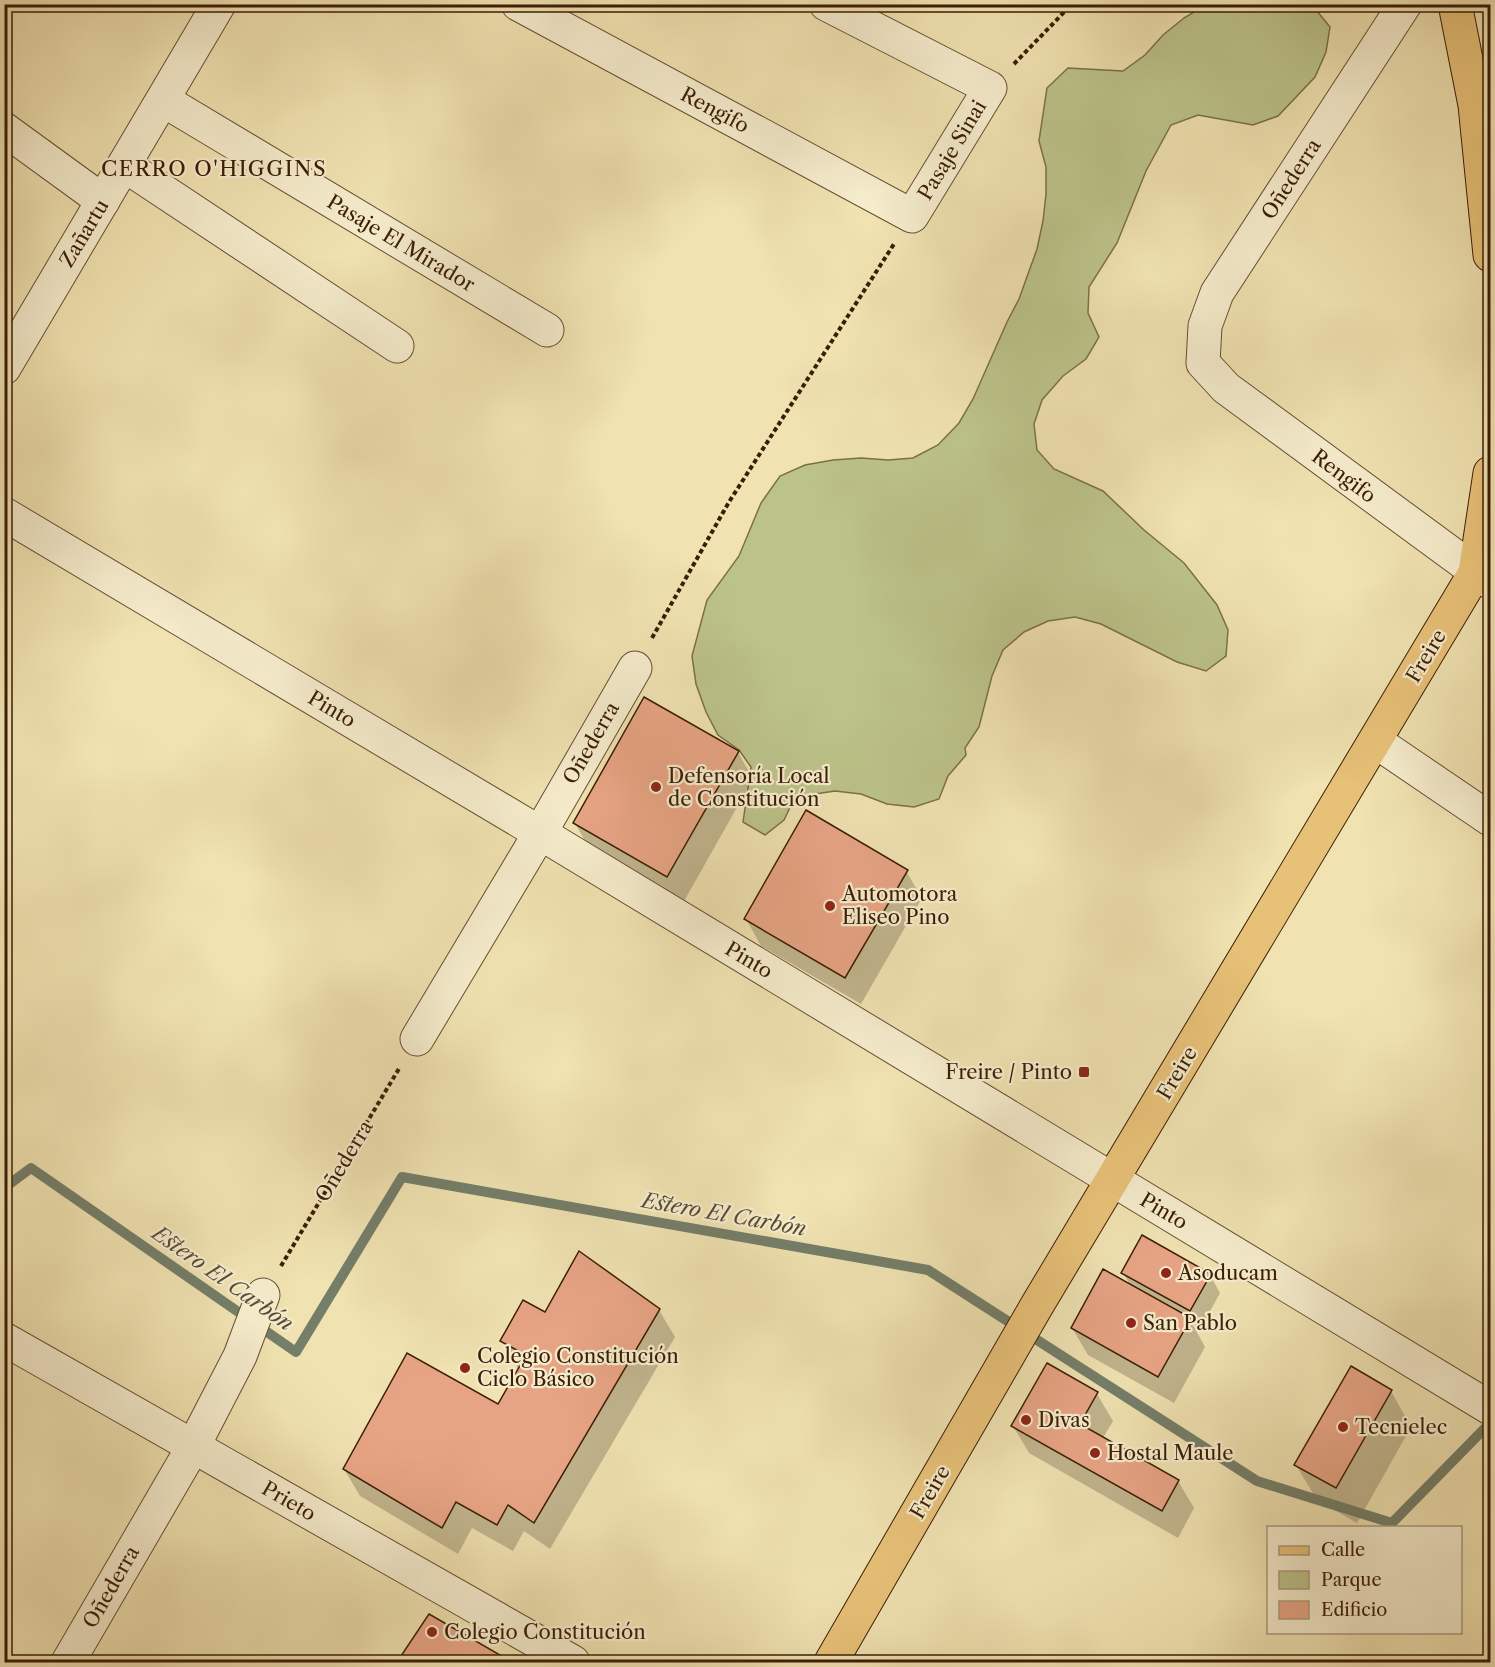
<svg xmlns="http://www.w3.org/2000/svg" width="1495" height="1667" viewBox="0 0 1495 1667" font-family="'Libre Caslon Text',serif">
<rect width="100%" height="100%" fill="#f0e2b1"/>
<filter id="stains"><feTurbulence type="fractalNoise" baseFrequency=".00333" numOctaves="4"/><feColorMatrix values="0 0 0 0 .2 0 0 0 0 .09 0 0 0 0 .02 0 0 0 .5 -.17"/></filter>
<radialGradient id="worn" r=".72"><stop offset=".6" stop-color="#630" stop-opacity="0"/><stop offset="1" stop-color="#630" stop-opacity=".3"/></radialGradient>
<!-- green -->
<path fill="#bcc38a" stroke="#7c7048" stroke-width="1.5" d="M1308 4 1313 6 1330 27 1326 52 1315 77 1278 116 1253 125 1198 115 1171 125 1146 171 1117 243 1089 287 1088 313 1099 337 1086 359 1063 376 1042 400 1034 424 1037 450 1054 469 1103 491 1144 530 1184 563 1217 605 1228 630 1226 656 1206 671 1177 662 1101 624 1075 617 1048 621 1024 632 1003 650 992 676 979 727 965 748 966 755 948 776 939 799 914 807 887 804 861 794 835 791 795 797 784 820 765 835 743 822 751 767 739 750 718 735 706 712 696 684 692 656 707 600 739 556 761 503 780 476 805 465 833 460 861 458 888 460 913 458 938 445 959 423 973 399 1007 322 1019 299 1037 249 1043 221 1046 194V167L1039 141 1047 88 1068 68 1123 71 1145 55 1163 35 1184 18 1205 5Z"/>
<!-- shadow -->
<g fill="#0003">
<path d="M738 752 753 779 683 903 590 850 575 823Z"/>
<path d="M906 871 922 898 861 1004 761 946 746 919Z"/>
<path d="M1123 1273 1210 1275 1220 1293 1201 1328 1192 1323 1205 1347 1174 1403 1088 1355 1072 1328 1131 1286Z"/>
<path d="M659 1310 675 1337 550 1549 524 1531 513 1551 472 1528 458 1554 360 1496 344 1469 499 1406 519 1370 502 1341 546 1314Z"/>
<path d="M1391 1391 1411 1427 1357 1523 1317 1500 1296 1465Z"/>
<path d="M1097 1394 1113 1421 1103 1438 1178 1481 1194 1508 1178 1538 1029 1453 1013 1426Z"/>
<path d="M429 1616 509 1662H399Z"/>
</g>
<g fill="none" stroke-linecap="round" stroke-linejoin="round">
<!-- stream -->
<path stroke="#747e69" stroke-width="10" d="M4 1188 31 1168 296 1352 402 1177 928 1270 1257 1481 1392 1523 1490 1423"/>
</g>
<!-- building -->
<g fill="#e7a484" stroke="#3b1d06" stroke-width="1.5">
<path d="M644 697 739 751 667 877 573 823Z"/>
<path d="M806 810 908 870 845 978 744 919Z"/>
<path d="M1142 1235 1211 1274 1190 1311 1121 1273Z"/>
<path d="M579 1251 660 1309 534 1523 508 1505 497 1525 456 1502 442 1528 343 1469 407 1353 498 1404 526 1355 500 1341 523 1300 545 1312Z"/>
<path d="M1103 1269 1191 1318 1158 1377 1071 1328Z"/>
<path d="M1047 1363 1098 1392 1080 1424 1179 1480 1162 1511 1011 1426Z"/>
<path d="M1351 1366 1392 1390 1336 1488 1294 1465Z"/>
<path d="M429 1614 512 1662H397Z"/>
</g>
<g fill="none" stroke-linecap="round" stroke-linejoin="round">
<!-- minor casing -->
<g stroke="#684e31" stroke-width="35">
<g id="minor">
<path d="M518 4 912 216 990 88 826 4"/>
<path d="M1405 4 1217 293 1205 326 1203 363 1226 388 1490 582"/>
<path d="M163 100 547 330"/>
<path d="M4 129 103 201"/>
<path d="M124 165 397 346"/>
<path d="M4 368 219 4"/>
<path d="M4 514 540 833 1490 1408"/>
<path d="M1375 741 1490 819"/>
<path d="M417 1039 540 833 635 668"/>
<path d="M4 1339 573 1662"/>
<path d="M68 1662 193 1447 240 1356 263 1295"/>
</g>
</g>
<!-- major casing -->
<g stroke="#3b1d06" stroke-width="35">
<g id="major">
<path d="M1455 4 1475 105 1490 255"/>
<path d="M831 1662 1036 1307 1475 573 1490 473"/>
</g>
</g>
<!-- path -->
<g stroke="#3b1d06" stroke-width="4" stroke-dasharray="4.5 3" stroke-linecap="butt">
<path d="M1014 64 1072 4"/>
<path d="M652 638 729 502 894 244"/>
<path d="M281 1266 400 1067"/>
</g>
<!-- minor -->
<use href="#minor" stroke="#f5eccc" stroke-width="33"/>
<!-- major -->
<use href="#major" stroke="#e8c178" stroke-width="33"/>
</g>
<!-- markers -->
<g fill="#8f2418" stroke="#f5eccc" stroke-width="2">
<circle cx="656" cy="787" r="6"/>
<circle cx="830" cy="906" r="6"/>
<rect x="1078" y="1066" width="12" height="12" rx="3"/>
<circle cx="1166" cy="1273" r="6"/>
<circle cx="1131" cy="1323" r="6"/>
<circle cx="465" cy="1368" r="6"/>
<circle cx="1026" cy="1420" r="6"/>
<circle cx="1343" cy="1427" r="6"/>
<circle cx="1095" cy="1453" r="6"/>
<circle cx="432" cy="1632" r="6"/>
</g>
<g text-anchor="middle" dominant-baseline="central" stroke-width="4.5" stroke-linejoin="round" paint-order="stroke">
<!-- street labels -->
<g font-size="20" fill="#3b1d06" stroke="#f5eccc">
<text transform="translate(715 110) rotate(28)">Rengifo</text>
<text transform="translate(952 150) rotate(-59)">Pasaje Sinai</text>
<text transform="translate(1291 179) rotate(-57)">Oñederra</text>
<text transform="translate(84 233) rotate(-59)">Zañartu</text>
<text transform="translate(401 243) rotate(31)">Pasaje El Mirador</text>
<text transform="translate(1344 476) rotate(37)">Rengifo</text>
<text transform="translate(1426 656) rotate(-59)">Freire</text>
<text transform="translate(332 709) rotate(31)">Pinto</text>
<text transform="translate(591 743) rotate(-60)">Oñederra</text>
<text transform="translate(749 960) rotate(31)">Pinto</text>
<text transform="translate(1177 1073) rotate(-59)">Freire</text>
<text transform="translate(344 1161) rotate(-59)">Oñederra</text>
<text transform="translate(1164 1211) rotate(31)">Pinto</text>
<text transform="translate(930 1492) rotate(-60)">Freire</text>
<text transform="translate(289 1501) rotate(30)">Prieto</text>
<text transform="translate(111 1587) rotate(-60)">Oñederra</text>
</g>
<!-- poi labels -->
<g font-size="20" fill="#3b1d06" stroke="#f5eccc" text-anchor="start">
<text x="668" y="776">Defensoría Local<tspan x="668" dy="23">de Constitución</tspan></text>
<text x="842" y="894">Automotora<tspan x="842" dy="23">Eliseo Pino</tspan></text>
<text x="1072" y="1072" text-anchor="end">Freire / Pinto</text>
<text x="1178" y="1273">Asoducam</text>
<text x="1143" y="1323">San Pablo</text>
<text x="477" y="1356">Colegio Constitución<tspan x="477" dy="23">Ciclo Básico</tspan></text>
<text x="1038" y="1420">Divas</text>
<text x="1355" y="1427">Tecnielec</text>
<text x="1107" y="1453">Hostal Maule</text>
<text x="444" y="1632">Colegio Constitución</text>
</g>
<!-- neighbourhood labels -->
<g font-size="21" letter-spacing="1.5" fill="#3b1d06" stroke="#f5eccc">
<text x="214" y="168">CERRO O'HIGGINS</text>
</g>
<!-- water labels -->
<g font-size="21" font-style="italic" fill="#584d38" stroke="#f5eccc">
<text transform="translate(724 1214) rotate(10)">Estero El Carbón</text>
<text transform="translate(223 1278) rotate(35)">Estero El Carbón</text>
</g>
</g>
<!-- margin -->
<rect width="1495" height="1667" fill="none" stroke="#f0e2b1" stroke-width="24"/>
<rect x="6" y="6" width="1483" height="1655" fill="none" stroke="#3b1d06" stroke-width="3"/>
<rect x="12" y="12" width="1471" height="1643" fill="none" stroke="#3b1d06" stroke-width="1.5"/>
<!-- legend -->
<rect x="1267" y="1526" width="195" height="108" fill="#f5eccc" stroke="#ab997d" stroke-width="1.5"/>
<rect x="1279" y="1546" width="30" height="9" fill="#e8c178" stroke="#ab997d" stroke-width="1.5"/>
<text x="1321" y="1556" font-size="18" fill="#3b1d06">Calle</text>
<rect x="1279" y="1571" width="30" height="18" fill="#bcc38a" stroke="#ab997d" stroke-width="1.5"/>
<text x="1321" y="1586" font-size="18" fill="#3b1d06">Parque</text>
<rect x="1279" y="1601" width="30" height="18" fill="#e7a484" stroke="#ab997d" stroke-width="1.5"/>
<text x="1321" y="1616" font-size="18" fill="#3b1d06">Edificio</text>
<rect width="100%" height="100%" filter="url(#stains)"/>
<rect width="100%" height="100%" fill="url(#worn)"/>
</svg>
